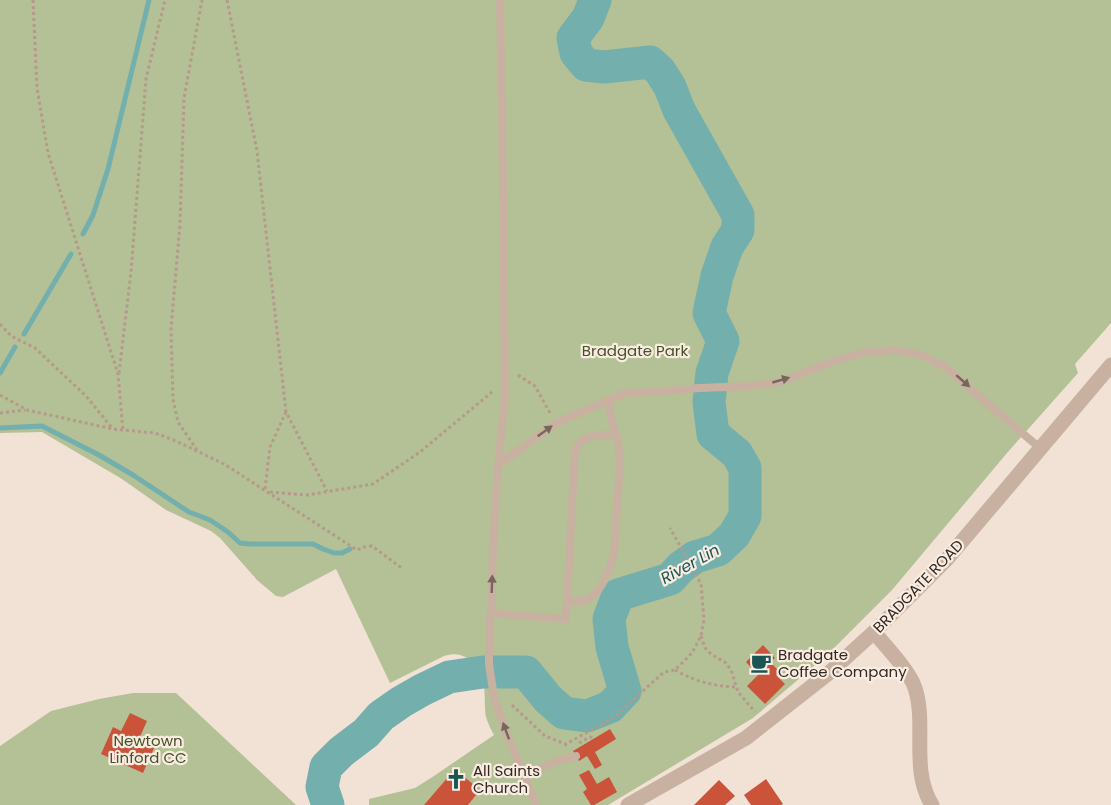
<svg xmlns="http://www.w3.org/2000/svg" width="1111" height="805" viewBox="0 0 1111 805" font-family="Poppins,sans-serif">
<rect width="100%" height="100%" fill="#f1e2d5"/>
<!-- green -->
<g fill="#b4c095">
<path d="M0 0H1111V323L1075 364 1078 373 1007 453 892 590 827 655 753 718 608 805H369V799L415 788 434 776 494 735C491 730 488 723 486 717 483 699 489 672 471 660 461 654 455 653 444 656L390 683 336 569 283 597 276 596 257 580 220 538 211 531 166 510 122 479 42 432 0 433Z"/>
<path d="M133 693H176L296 805H0V746L51 711 99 699Z"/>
</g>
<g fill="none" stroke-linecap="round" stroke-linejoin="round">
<!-- stream -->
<g stroke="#73afad" stroke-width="5">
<path d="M83 234 93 215 108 169 149 0"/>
<path d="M24 334 71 254"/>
<path d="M0 373 15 347"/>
<path d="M0 428 42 426 99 455 133 475 189 512 210 520 228 532 240 543 250 544H313L323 549 334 553H342L350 549"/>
</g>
<!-- river -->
<path stroke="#73afad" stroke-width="33" d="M328 805 322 787 326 767 341 752 366 733 381 716 401 702 422 690 449 677 483 672H526L548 699 564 713 587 716 610 707 625 691 612 647 609 619 618 595 670 579 681 567 695 557 718 550 734 535 745 516V468L737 454 713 434 709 402 712 373 723 341 709 313 717 276 727 247 738 230V215L679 110 670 87 660 71 650 62 604 67 586 65 576 53 573 38 588 18 595 0"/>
</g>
<!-- building -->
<g fill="#ca533a">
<path d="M763 645 775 658 770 662 779 671 776 675 785 684 765 704 747 686 758 675 746 662Z"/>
<path d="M130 713 147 721 139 739 155 746 143 773 101 754 113 727 121 731Z"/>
<path d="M610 729 616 739 595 752 602 765 595 769 587 756 579 761 573 751Z"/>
<path d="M455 769 480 790 468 805H424Z"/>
<path d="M589 770 597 784 609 777 617 792 594 805H591L583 792 587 789 579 775Z"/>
<path d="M766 779 783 804 781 805H751L744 795Z"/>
<path d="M719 780 735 796 725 805H694Z"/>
</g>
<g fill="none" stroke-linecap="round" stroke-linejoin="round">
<!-- path -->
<g stroke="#b59a8b" stroke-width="3" stroke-dasharray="3 3" stroke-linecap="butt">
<path d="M33 0 37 88 48 153 118 374 123 430"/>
<path d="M227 0 257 151 286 412 327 491"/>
<path d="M0 324 11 336 35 348 86 396 112 428"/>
<path d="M119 373 131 272 146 79 165 0"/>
<path d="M518 375 535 386 550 413"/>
<path d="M0 395 27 410 113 429 155 433 176 441 224 464 357 550 364 547 372 546 403 569"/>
<path d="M0 413 25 410"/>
<path d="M197 450 178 422 173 399 171 329 180 224 184 98 202 0"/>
<path d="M265 489 270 447 286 412"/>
<path d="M270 492 307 495 373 484 420 452 492 392"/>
<path d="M701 636 705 648 711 654 726 663 731 670 738 692 755 712"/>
<path d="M675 670C694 681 713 686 735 687"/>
<path d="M512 705 545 736 566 744"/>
<path d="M579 743 590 737 594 738"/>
<path d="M565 746 566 744 613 718 664 672 675 670 692 653 701 636 704 620 701 584 670 528"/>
</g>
<!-- service -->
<g stroke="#c9b1a1" stroke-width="8">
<path d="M500 0 502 95 505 398 498 465 493 546 491 613 489 628V664L494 697 507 735 536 805"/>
<path d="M498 465 556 423 623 394 700 388 752 386 780 382 826 364 860 353 894 350 922 355 945 367 1041 449"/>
<path d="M567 602C575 601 585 602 591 597 602 590 611 567 614 554L620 463 618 441 612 423 608 400"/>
<path d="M491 613 566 619 575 451C581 433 600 436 616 434"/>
<path d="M525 776 557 761 576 756"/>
</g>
<!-- minor -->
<path stroke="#c9b1a1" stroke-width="15" d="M874 632C886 647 909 670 915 688 927 725 910 770 932 805"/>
<!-- tertiary -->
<path stroke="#c9b1a1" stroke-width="15" d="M628 805 746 738 830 672 874 632 947 559 1111 365"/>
</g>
<!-- one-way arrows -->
<defs><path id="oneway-solid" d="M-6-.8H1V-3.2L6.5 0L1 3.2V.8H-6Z" transform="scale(1.5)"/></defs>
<g fill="#76665c">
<use href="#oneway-solid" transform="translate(781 380) rotate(-16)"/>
<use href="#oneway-solid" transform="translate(963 381) rotate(41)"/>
<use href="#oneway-solid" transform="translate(545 431) rotate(-36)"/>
<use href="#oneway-solid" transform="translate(492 584) rotate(-88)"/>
<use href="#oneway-solid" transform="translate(506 731) rotate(-110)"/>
</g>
<!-- icons -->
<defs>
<g id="cafe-bare" transform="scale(1.62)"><path d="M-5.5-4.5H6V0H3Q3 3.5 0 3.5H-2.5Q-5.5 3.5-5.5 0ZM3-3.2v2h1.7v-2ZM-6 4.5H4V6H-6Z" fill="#195555" stroke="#f9ece1" stroke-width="2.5" paint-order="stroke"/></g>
<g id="church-bare" transform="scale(1.62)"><path d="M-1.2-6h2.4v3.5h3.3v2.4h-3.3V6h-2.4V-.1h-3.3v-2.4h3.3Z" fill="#195555" stroke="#f9ece1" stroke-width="2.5" paint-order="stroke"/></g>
</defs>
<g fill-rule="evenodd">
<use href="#cafe-bare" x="761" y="663"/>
<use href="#church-bare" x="456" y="779"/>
</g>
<g text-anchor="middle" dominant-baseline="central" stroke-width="4.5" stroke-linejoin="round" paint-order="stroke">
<!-- park labels -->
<g font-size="15" fill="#455227" stroke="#f9ece1">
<text x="635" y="350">Bradgate Park</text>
<text x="148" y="740">Newtown<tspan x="148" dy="17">Linford CC</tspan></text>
</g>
<!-- street labels -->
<g font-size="15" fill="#332824" stroke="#f9ece1">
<text transform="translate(918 586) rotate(-46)">BRADGATE ROAD</text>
</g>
<!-- poi labels -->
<g font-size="15" fill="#332824" stroke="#f9ece1" text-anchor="start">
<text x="778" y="654">Bradgate<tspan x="778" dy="17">Coffee Company</tspan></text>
<text x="473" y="770">All Saints<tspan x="473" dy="17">Church</tspan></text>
</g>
<!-- water labels -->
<g font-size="16" font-style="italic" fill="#195555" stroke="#f9ece1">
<text transform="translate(690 564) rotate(-29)">River Lin</text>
</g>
</g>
</svg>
